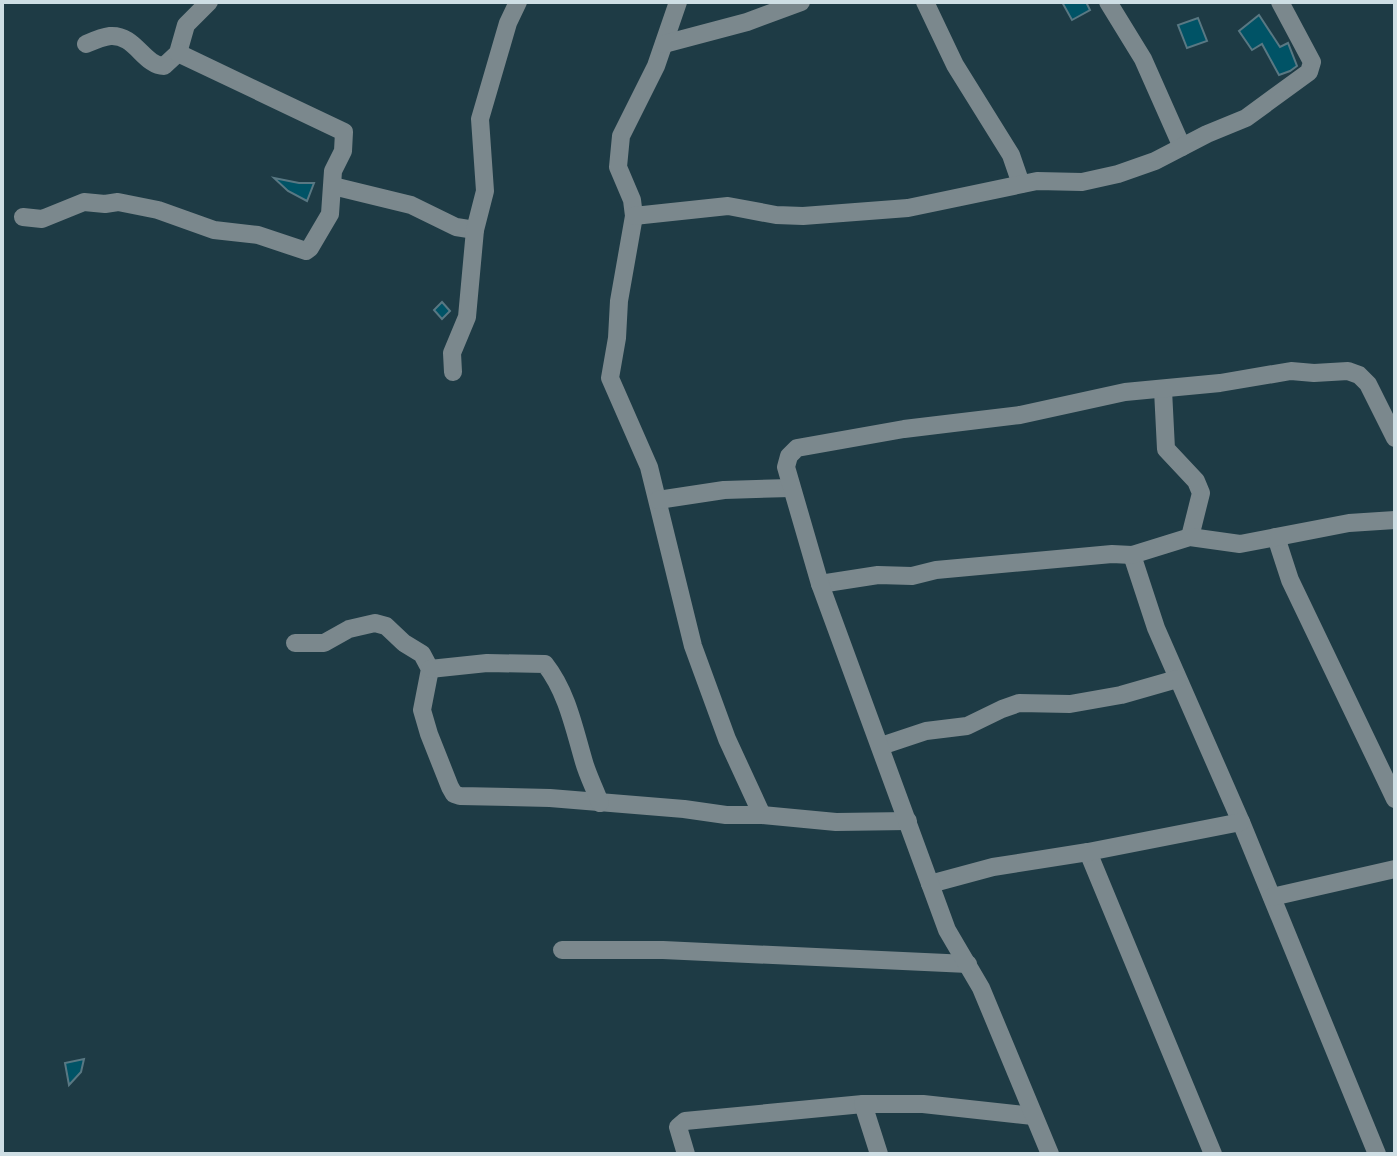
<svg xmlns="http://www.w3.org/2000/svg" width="1397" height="1156" viewBox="0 0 1397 1156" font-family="Cabin,sans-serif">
<rect width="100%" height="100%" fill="#1e3b45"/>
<!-- building -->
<g fill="#005366" stroke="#597883" stroke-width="2">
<path d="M1062 2H1086L1090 10 1072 20Z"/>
<path d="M1259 15 1280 47 1288 43 1297 66 1290 71 1279 75 1262 44 1252 50 1239 31Z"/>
<path d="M1198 18 1207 41 1187 48 1178 25Z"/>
<path d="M274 178 299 183H314L307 201 288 191Z"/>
<path d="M442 302 450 311 442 319 434 310Z"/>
<path d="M84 1059 81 1072 69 1085 65 1063Z"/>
</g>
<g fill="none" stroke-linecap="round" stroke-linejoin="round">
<!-- minor -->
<g stroke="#7b888d" stroke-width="18">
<path d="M678 2 656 66 621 136 618 167 632 200 634 216 619 301 617 338 610 378 649 467 693 646 727 739 762 815"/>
<path d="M925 2 955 65 1011 155 1021 184"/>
<path d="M1108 2 1143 59 1182 147"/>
<path d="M86 44C93 41 102 37 110 36 135 34 144 66 164 66L178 53 186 25 209 2"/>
<path d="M664 44 747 22 801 2"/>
<path d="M333 186 411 205 456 227 475 230"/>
<path d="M634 216 728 206 776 215 803 216 908 208 1037 181 1082 182 1118 174 1155 161 1207 134 1246 118 1309 72 1312 62 1280 2"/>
<path d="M23 217 42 219 84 202 105 204 118 202 158 210 214 230 258 235 306 251 310 248 330 214 333 171 343 151 344 132 178 53"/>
<path d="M453 372 452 353 467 317 475 230 485 191 480 119 508 23 518 2"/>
<path d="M1163 390 1166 449 1196 481 1201 493 1190 537"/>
<path d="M658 500 724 490 791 488"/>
<path d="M1276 537 1290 580 1395 799"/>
<path d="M1132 555 1156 628 1241 822 1377 1154"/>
<path d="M820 584 878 575 912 576 936 570 1112 554 1132 555 1190 537 1240 544 1349 523 1395 520"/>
<path d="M295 643H324L349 629 375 623 386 626 404 643 422 654 430 669 422 710 429 734 450 787 454 794 460 796 550 798 684 809 726 815H762L836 822 908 821"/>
<path d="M430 669 487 663 545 664C567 692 574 728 584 762 588 776 595 789 600 803"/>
<path d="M881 746 926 731 967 726 1002 709 1019 703 1070 704 1121 695 1177 679"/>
<path d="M1088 852 1213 1154"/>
<path d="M930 884 993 867 1088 852 1241 822"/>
<path d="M1272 897 1395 869"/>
<path d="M562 950H663L968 964"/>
<path d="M686 1154 678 1127 685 1121 863 1104"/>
<path d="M879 1154 863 1104H923L1033 1116"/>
<path d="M1050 1154 981 988 947 930 820 584 786 467 789 456 797 448 904 429 1020 415 1125 392 1220 383 1291 371 1314 373 1348 371 1359 375 1368 384 1395 438"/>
</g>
</g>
<!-- border -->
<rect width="1397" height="1156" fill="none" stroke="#cedee4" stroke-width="8"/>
</svg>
